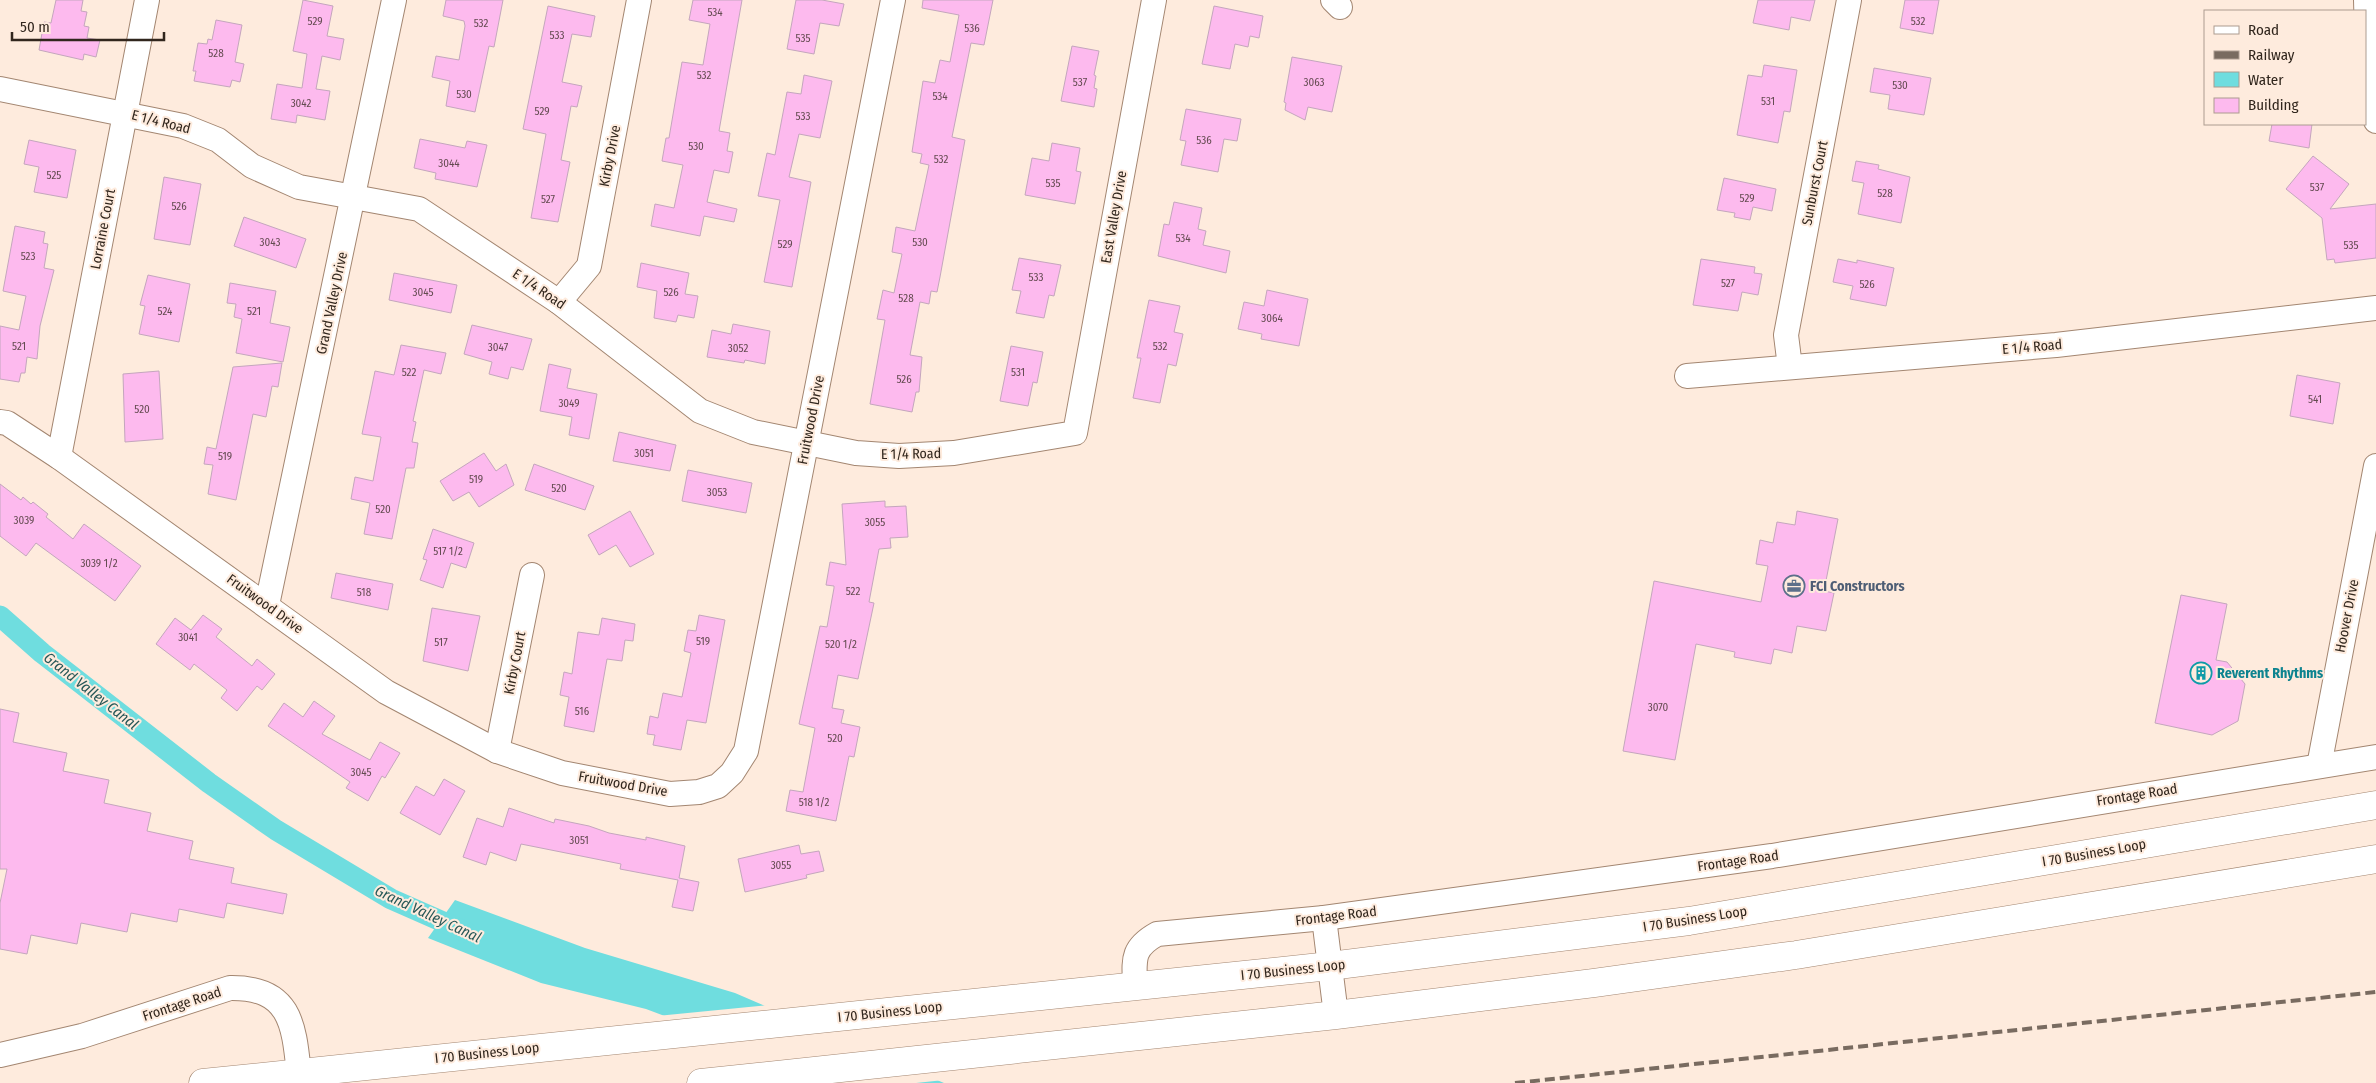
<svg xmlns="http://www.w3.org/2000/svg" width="2376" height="1083" viewBox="0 0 2376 1083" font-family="'Fira Sans Condensed',sans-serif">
<rect width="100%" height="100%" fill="#feebdd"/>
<!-- water -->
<path fill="#6fdddf" d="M455 900 585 948 735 993 944 1083H843L646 1009 541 983 428 938Z"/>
<!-- pier -->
<path fill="#feebdd" d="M769 1005 944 1080 916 1083H836L657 1016Z"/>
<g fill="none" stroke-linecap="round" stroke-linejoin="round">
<!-- canal -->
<path stroke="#6fdddf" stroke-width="21" d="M0 616 42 653 209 783 276 830 391 899 466 932"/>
</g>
<!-- building -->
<g fill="#fdbaee" stroke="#c4a6bd">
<path d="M56 0H83L81 11 87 12 84 26 89 27 87 38 100 40 96 57 84 54 83 60 39 50 44 22 51 23Z"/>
<path d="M303 0 333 6 327 36 344 39 340 60 322 56 316 89 330 91 325 120 297 115 296 123 271 119 277 84 302 88 307 54 293 51Z"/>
<path d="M446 0H503L494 47 489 46 475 112 446 106 450 81 432 77 436 56 459 60 465 26 464 21 443 16Z"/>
<path d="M693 0H742L719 131 730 133 727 151 733 152 729 173 714 170 707 202 737 209 734 222 704 216 700 236 651 226 655 204 674 208 683 165 662 161 666 138H669L682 62 703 65 710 24 689 20Z"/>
<path d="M796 0H822L844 4 839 26 820 23 814 54 787 49Z"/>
<path d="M923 0H993L984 45 971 43 952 137 965 140 940 277 937 292 931 291 929 304 920 302 910 355 922 357 919 392H916L912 412 870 404 885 320 877 319 883 290 894 293 902 254 892 252 896 227 915 231 929 165 920 163 922 154 912 152 923 81 935 83 940 60 950 62 959 15 922 8Z"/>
<path d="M1758 0H1815L1810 21 1791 17 1789 30 1753 23Z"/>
<path d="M1905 0H1939L1933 34 1900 28Z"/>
<path d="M548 6 595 16 591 37 572 34 562 82 582 86 577 107 571 106 561 160 570 162 558 222 531 218 546 134 523 129Z"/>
<path d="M1214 6 1263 16 1259 38 1250 36 1248 47 1235 44 1230 69 1202 64Z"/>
<path d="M216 20 242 25 235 62 244 64 240 82 232 80 230 87 194 81 196 71H193L198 43 207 44 208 39 212 40Z"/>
<path d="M1072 46 1099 51 1094 75 1096 76 1094 88 1097 89 1094 107 1061 101Z"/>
<path d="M1292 57 1342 66 1332 112 1308 107 1305 120 1285 110 1286 103 1284 102Z"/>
<path d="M1764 65 1797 70 1790 112 1784 111 1778 143 1737 135 1748 75 1762 77Z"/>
<path d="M1874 68 1931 78 1924 115 1888 109 1890 95 1870 92Z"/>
<path d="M804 75 832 81 820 138 799 134 789 177 811 182 792 287 764 282 780 200 758 196 767 153 775 155 787 92 801 94Z"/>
<path d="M1186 109 1241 119 1237 141 1224 139 1218 172 1181 165 1186 141 1180 140Z"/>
<path d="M2272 124H2312L2309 148 2269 141Z"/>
<path d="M420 139 465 148 467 141 487 145 477 187 435 179 436 173 414 168Z"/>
<path d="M29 140 76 150 67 198 34 192 39 167 24 164Z"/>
<path d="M1052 143 1080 148 1076 171 1081 172 1075 204 1025 195 1032 158 1049 161Z"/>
<path d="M2313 156 2349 184 2330 209 2376 204V258L2335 263 2334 259 2327 260 2322 218 2286 189Z"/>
<path d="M1856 161 1879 165 1878 169 1910 177 1901 223 1858 214 1864 183 1852 181Z"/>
<path d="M164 177 201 184 190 245 154 239Z"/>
<path d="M1724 178 1776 189 1772 211 1753 207 1750 220 1734 217 1735 213 1717 210Z"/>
<path d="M1174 202 1202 208 1198 229 1206 231 1203 245 1230 251 1226 273 1158 256 1164 224 1169 225Z"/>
<path d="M244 217 306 239 296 268 234 246Z"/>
<path d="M15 226 45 232 43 243 48 244 44 268 54 270 40 326 37 359 27 357 25 373H21L19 382 0 379V326L19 330 26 296 3 291Z"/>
<path d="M1019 258 1061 265 1054 296 1049 295 1044 318 1016 313 1021 291 1012 290Z"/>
<path d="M1701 259 1755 267 1754 273 1762 274 1758 295 1742 292 1738 311 1693 305Z"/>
<path d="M1838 259 1857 263V260L1894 268 1886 306 1850 299 1853 286 1833 282Z"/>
<path d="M641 263 689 273 685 294 698 296 694 318 678 315 676 322 654 318 657 291 637 287Z"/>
<path d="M394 273 457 285 451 313 389 300Z"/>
<path d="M148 275 190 284 179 342 139 334 145 306 140 305Z"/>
<path d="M230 283 276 291 270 323 290 327 283 362 236 353 242 319 234 317 236 304 227 303Z"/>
<path d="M1267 290 1308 299 1299 346 1261 339 1262 334 1238 329 1244 302 1264 306Z"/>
<path d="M1149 300 1180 306 1174 332 1183 334 1176 366 1168 364 1160 403 1133 398 1141 358H1137Z"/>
<path d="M733 324 770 331 765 364 745 360 744 363 707 357 712 330 731 334Z"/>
<path d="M472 325 532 339 523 370 511 367 508 379 489 374 492 362 464 354Z"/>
<path d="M401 345 446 353 441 374 424 370 413 421 416 422 412 442 418 443 414 468H406L392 539 364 534 370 503 351 499 355 477 373 481 381 437 362 434 375 371 394 375Z"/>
<path d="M1011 346 1043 352 1037 383 1033 382 1028 406 1000 401Z"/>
<path d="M282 363 278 387 272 386 266 417 253 414 236 500 208 494 213 465 204 464 207 447 216 449 233 367Z"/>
<path d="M549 364 571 369 567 388 597 394 589 439 569 435 572 417 540 411Z"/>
<path d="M159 371 163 439 125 442 123 374Z"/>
<path d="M2297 375 2340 383 2333 424 2290 416Z"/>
<path d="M619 432 676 445 670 471 613 461Z"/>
<path d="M484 453 496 471 506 464 514 485 479 507 469 492 453 501 440 481Z"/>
<path d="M534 464 594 486 585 510 525 490Z"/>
<path d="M688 470 752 483 746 513 682 501Z"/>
<path d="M0 484 21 500 23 497 31 504 33 502 48 514 46 517 73 539 84 524 141 566 115 601 36 543 26 556 0 536Z"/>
<path d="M885 501V507L906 506 908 537 890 538 891 548 879 549 869 602 874 603 858 679 838 675 832 708 844 710 841 723 860 727 854 757 849 756 836 821 786 811 790 790 803 792 815 728 799 724 820 626 827 627 834 588V586L826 585 830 562 846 565 842 504Z"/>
<path d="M630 511 654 554 630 567 616 545 599 555 588 535Z"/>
<path d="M1797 511 1838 519 1824 591 1834 593 1826 631 1797 626 1792 653 1774 649 1771 664 1734 657 1735 652 1696 644 1675 760 1623 751 1654 581 1761 602 1768 566 1756 564 1760 540 1773 543 1777 522 1795 525Z"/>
<path d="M433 529 474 543 466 568 451 563 443 588 420 580 427 560 423 559Z"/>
<path d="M336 573 393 584 388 610 331 598Z"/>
<path d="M2181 595 2227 604 2216 660 2227 662 2245 684 2238 721 2212 735 2155 723Z"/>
<path d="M432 608 480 616 468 671 423 661Z"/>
<path d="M203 615 222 629 216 637 252 666 257 659 275 674 262 690 257 686 237 711 221 698 227 690 194 664 190 670 156 644 175 618 191 630Z"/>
<path d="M699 615 725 620 706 723 687 720 681 750 653 745 655 735 647 734 650 716 658 718 663 693 682 697 691 653 684 651 688 630 696 631Z"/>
<path d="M602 618 635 624 633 641 625 640 622 661 607 659 594 732 564 726 569 697 560 695 564 672 572 674 578 632 599 635Z"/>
<path d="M314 701 335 716 322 734 370 760 380 742 400 753 385 778 382 776 368 801 346 788 350 782 268 726 284 703 303 717Z"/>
<path d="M0 709 19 713 13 742 67 753 63 771 109 780 104 803 151 813 147 831 193 841 189 859 234 868 231 883 287 894 283 914 227 903 224 918 179 909 177 922 131 913 127 932 81 923 77 944 31 935 27 954 0 949V903L7 869H0Z"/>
<path d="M444 779 465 791 440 835 400 813 416 786 434 796Z"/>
<path d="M509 808 554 823 555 819 589 826 609 833 646 840V837L685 846 679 878 699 882 693 911 672 907 678 880 620 869 621 864 521 844 516 861 490 852 486 865 463 857 477 818 503 827Z"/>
<path d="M799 845 801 854 819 851 824 871 806 875 807 878 745 892 738 859Z"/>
</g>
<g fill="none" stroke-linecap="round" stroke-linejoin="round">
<!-- minor casing -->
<g stroke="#a38671" stroke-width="26">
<g id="minor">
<path d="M1333 0 1340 7"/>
<path d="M2366 0 2368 75 2376 121"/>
<path d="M0 89 183 126 218 140 252 166 299 187 419 209 559 302 700 411 753 432 856 453 899 456 954 453 1075 433 1154 0"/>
<path d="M559 302 589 266 639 0"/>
<path d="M1790 367 1786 335 1849 0"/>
<path d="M1687 376 2056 345 2376 308"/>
<path d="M0 422 7 423 59 457 386 692 497 751 562 773 670 794 699 792 718 786 732 773 746 751 893 0"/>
<path d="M59 457 147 0"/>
<path d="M267 605 394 0"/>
<path d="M497 751 532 575"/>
<path d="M2319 766 2376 466"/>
<path d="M1324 918 1336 1015"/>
<path d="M1135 985C1134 959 1132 948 1157 934L1324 918 1772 856 2376 757"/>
<path d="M0 1055 82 1036 230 988C295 987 294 1030 300 1083"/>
</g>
</g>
<!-- primary casing -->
<g stroke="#a38671" stroke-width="29">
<g id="primary">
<path d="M203 1083 1330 966 1689 921 2376 805"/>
<path d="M701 1083 1336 1015 1594 983 1796 955 2376 859"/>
</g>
</g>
<!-- minor -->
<use href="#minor" stroke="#fff" stroke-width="24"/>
<!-- primary -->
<use href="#primary" stroke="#fff" stroke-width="28"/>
<!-- rail -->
<path stroke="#796b60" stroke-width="4" stroke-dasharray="10 5" stroke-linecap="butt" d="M1515 1083 2376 992"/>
</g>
<!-- icons -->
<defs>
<g id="office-ring" transform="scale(1.125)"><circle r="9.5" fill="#feebdd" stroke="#5c6f8a" stroke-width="1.5"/><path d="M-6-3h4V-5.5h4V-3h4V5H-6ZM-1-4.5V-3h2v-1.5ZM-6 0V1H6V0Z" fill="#5c6f8a"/></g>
<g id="building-ring" transform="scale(1.125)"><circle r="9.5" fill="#feebdd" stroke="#0f9aa8" stroke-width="1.5"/><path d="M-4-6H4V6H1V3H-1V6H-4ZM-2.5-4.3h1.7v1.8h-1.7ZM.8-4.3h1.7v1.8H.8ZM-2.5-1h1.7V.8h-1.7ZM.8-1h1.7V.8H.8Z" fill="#0f9aa8"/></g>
</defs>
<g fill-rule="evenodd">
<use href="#office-ring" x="1794" y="586"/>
<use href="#building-ring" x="2201" y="673"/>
</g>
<g text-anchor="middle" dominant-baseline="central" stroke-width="4" stroke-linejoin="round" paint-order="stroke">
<!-- number labels -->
<g font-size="11" fill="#644b51">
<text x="715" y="12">534</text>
<text x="315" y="21">529</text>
<text x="1918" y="21">532</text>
<text x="481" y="23">532</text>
<text x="972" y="28">536</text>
<text x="557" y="35">533</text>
<text x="803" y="38">535</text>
<text x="216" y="53">528</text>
<text x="704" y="75">532</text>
<text x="1080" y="82">537</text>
<text x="1314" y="82">3063</text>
<text x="1900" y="85">530</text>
<text x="464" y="94">530</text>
<text x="940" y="96">534</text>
<text x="1768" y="101">531</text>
<text x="301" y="103">3042</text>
<text x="542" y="111">529</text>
<text x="803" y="116">533</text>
<text x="1204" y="140">536</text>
<text x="696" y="146">530</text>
<text x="941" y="159">532</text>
<text x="449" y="163">3044</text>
<text x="54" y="175">525</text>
<text x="1053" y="183">535</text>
<text x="2317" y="187">537</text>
<text x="1885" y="193">528</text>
<text x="1747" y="198">529</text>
<text x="548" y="199">527</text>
<text x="179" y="206">526</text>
<text x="1183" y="238">534</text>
<text x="270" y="242">3043</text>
<text x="920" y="242">530</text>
<text x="785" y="244">529</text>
<text x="2351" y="245">535</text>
<text x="28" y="256">523</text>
<text x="1036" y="277">533</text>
<text x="1728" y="283">527</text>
<text x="1867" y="284">526</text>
<text x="423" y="292">3045</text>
<text x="671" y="292">526</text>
<text x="906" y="298">528</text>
<text x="165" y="311">524</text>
<text x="254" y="311">521</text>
<text x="1272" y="318">3064</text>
<text x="19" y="346">521</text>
<text x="1160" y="346">532</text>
<text x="498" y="347">3047</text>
<text x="738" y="348">3052</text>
<text x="409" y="372">522</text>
<text x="1018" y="372">531</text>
<text x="904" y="379">526</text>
<text x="2315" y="399">541</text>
<text x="569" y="403">3049</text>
<text x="142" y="409">520</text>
<text x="644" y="453">3051</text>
<text x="225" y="456">519</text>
<text x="476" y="479">519</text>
<text x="559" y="488">520</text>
<text x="717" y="492">3053</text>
<text x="383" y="509">520</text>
<text x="24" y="520">3039</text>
<text x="875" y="522">3055</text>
<text x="448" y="551">517 1/2</text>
<text x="99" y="563">3039 1/2</text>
<text x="853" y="591">522</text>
<text x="364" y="592">518</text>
<text x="188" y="637">3041</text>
<text x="703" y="641">519</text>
<text x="441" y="642">517</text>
<text x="841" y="644">520 1/2</text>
<text x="1658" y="707">3070</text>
<text x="582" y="711">516</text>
<text x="835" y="738">520</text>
<text x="361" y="772">3045</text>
<text x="814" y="802">518 1/2</text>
<text x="579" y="840">3051</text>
<text x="781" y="865">3055</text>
</g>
<!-- street labels -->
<g font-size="14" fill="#31261d" stroke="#feebdd">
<text transform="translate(161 122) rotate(14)">E 1/4 Road</text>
<text transform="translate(610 156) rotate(-79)">Kirby Drive</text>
<text transform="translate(1815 183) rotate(-79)">Sunburst Court</text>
<text transform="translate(1114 217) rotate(-80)">East Valley Drive</text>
<text transform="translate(103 229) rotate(-79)">Lorraine Court</text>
<text transform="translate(539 289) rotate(34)">E 1/4 Road</text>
<text transform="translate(332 303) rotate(-78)">Grand Valley Drive</text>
<text transform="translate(2032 347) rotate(-5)">E 1/4 Road</text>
<text transform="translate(811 420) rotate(-79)">Fruitwood Drive</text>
<text transform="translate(911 454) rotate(-1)">E 1/4 Road</text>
<text transform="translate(265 604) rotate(36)">Fruitwood Drive</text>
<text transform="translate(2347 616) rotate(-79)">Hoover Drive</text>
<text transform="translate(515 663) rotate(-79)">Kirby Court</text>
<text transform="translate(623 784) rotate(10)">Fruitwood Drive</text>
<text transform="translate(2137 795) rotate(-9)">Frontage Road</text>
<text transform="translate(2094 853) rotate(-10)">I 70 Business Loop</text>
<text transform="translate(1738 861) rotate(-8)">Frontage Road</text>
<text transform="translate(1336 916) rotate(-7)">Frontage Road</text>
<text transform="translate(1695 919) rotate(-9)">I 70 Business Loop</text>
<text transform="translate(1293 970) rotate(-6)">I 70 Business Loop</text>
<text transform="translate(182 1004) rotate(-18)">Frontage Road</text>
<text transform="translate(890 1012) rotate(-6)">I 70 Business Loop</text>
<text transform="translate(487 1053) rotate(-6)">I 70 Business Loop</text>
</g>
<!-- service labels -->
<g font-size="14" font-weight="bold" fill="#4e5e75" stroke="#feebdd" text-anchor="start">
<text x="1810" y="586">FCI Constructors</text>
</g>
<!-- culture labels -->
<g font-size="14" font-weight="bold" fill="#0d838f" stroke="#feebdd" text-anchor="start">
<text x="2217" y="673">Reverent Rhythms</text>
</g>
<!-- water labels -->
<g font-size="15" font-style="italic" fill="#275858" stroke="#feebdd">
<text transform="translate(91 691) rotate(38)">Grand Valley Canal</text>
<text transform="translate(428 914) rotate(25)">Grand Valley Canal</text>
</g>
</g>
<!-- legend -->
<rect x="2204" y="10" width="162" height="115" fill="#feebdd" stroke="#ac9c90"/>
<rect x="2214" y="26" width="25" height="8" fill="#ffffff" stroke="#ac9c90"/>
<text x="2248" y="35" font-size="15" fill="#31261d">Road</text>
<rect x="2214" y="51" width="25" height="8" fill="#796b60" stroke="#ac9c90"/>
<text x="2248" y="60" font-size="15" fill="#31261d">Railway</text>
<rect x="2214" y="72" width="25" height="15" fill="#6fdddf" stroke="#ac9c90"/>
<text x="2248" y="85" font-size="15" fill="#31261d">Water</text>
<rect x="2214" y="98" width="25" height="15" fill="#fdbaee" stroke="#ac9c90"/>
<text x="2248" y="110" font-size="15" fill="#31261d">Building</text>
<!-- scale -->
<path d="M12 32v8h152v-8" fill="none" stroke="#31261d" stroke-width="2.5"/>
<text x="20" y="32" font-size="15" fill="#31261d" stroke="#feebdd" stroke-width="4" paint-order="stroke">50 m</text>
</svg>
